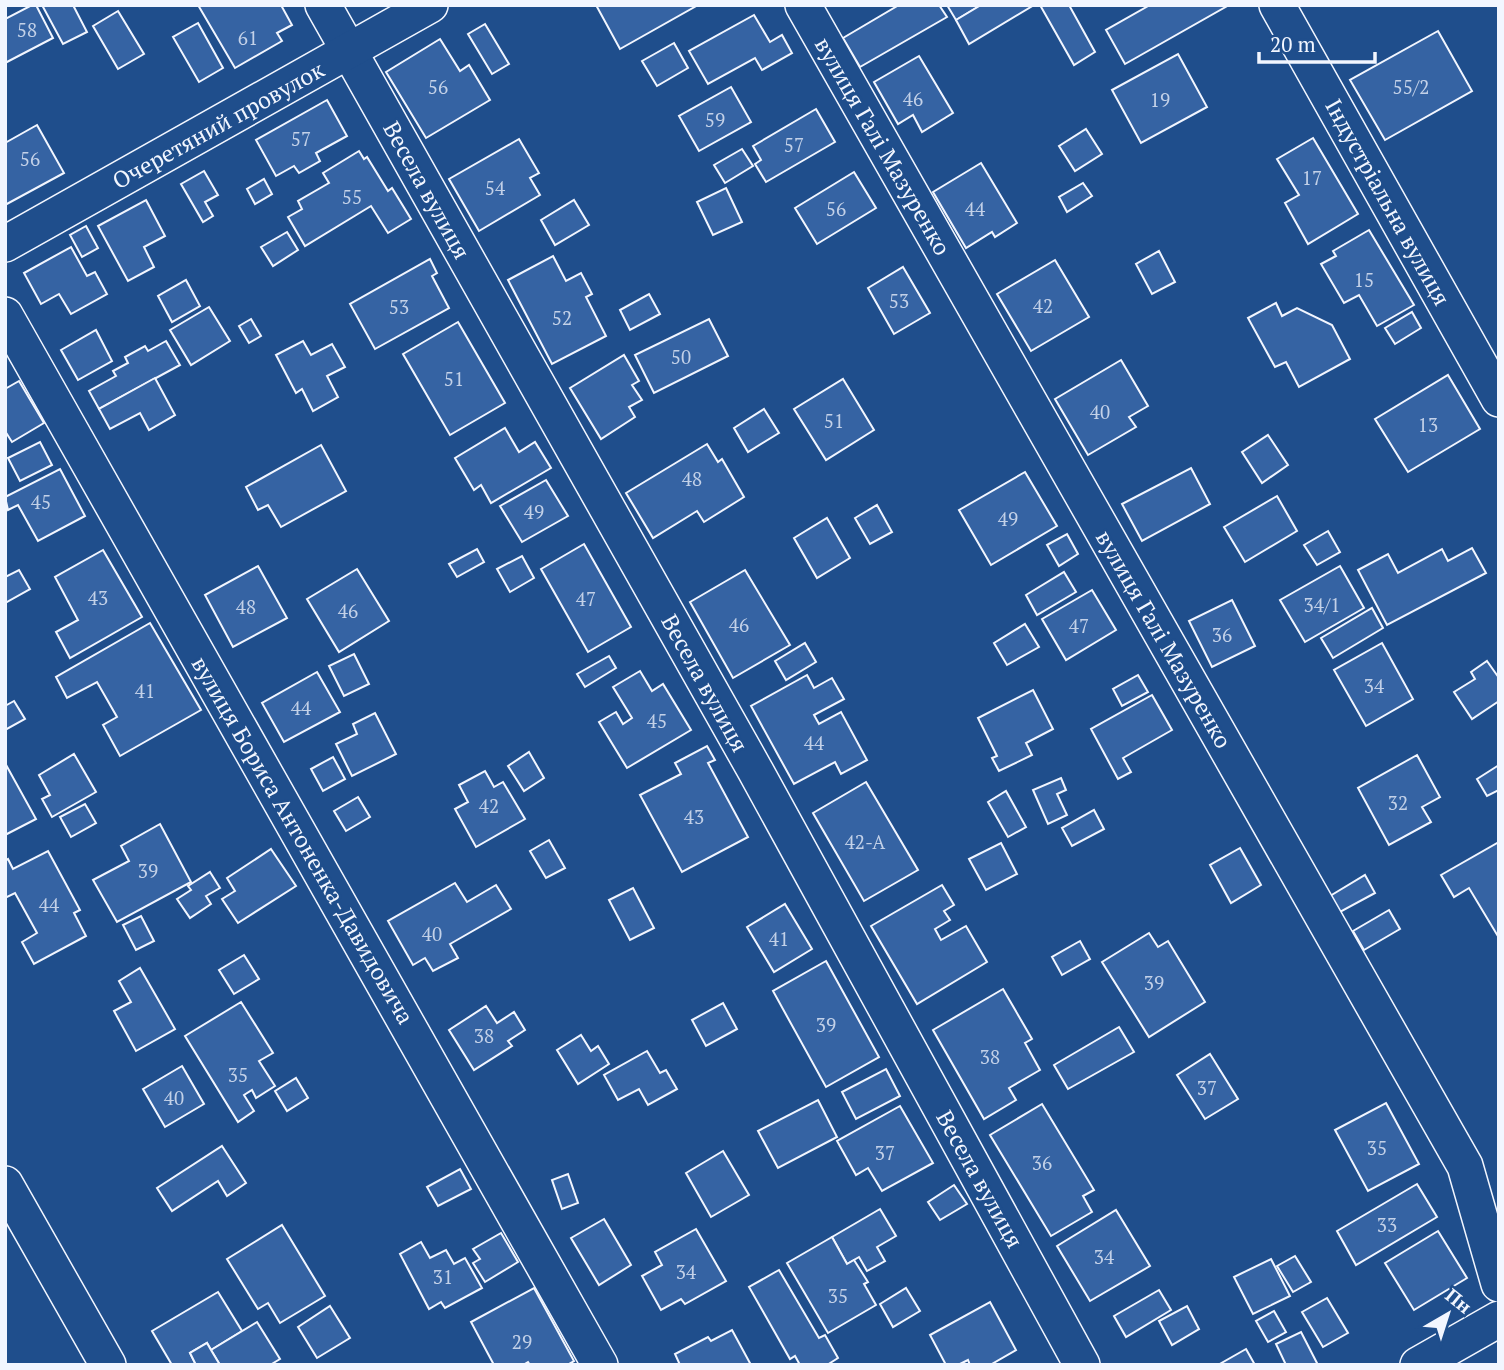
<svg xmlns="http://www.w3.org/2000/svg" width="1504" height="1370" viewBox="0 0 1504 1370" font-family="'PT Serif',serif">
<rect width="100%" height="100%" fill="#1f4e8c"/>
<!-- building -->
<g fill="#3563a3" stroke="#f2f6ff" stroke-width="2">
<path d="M32 5H36L53 38 5 63V19Z"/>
<path d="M42 5H73L87 32 63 44Z"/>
<path d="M198 5H281L292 25 277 33 282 41 235 68Z"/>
<path d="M596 5H698L620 49Z"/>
<path d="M899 5H939L947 17 860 67 843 38Z"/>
<path d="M947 5H981L956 20Z"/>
<path d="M981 5H1034L969 44 956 20Z"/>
<path d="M1040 5H1069L1095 52 1074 65Z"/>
<path d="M1150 5H1229L1125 64 1106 30Z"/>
<path d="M118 11 144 54 118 69 93 26Z"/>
<path d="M754 15 770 42 782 35 792 53 762 70 755 58 708 84 689 51Z"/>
<path d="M198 23 223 68 199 82 173 37Z"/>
<path d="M485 24 509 64 492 74 468 34Z"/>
<path d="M1438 31 1472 91 1385 140 1350 80Z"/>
<path d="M440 39 460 71 469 65 490 100 426 138 386 72Z"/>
<path d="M674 43 688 68 657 86 642 61Z"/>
<path d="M1178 54 1207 107 1141 143 1112 90Z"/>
<path d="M919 56 953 113 922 132 913 115 898 124 874 82Z"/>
<path d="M731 87 751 122 699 151 679 116Z"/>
<path d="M327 100 347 136 316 153 320 161 299 173 294 166 276 176 256 140Z"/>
<path d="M816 109 835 142 766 182 755 164 761 160 753 146Z"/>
<path d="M37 125 64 173 5 205V143Z"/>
<path d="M1086 129 1102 154 1075 171 1059 146Z"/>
<path d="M1313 138 1358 214 1308 244 1285 203 1299 195 1277 159Z"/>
<path d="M519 139 539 173 530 178 540 195 479 231 449 179Z"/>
<path d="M742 149 753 166 725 183 714 165Z"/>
<path d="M359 151 364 159 367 157 388 191 392 188 411 219 388 233 371 206 305 246 288 217 302 209 298 201 329 183 323 173Z"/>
<path d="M981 163 1017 223 995 237 992 232 966 248 933 192Z"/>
<path d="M204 171 218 195 205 202 213 216 203 222 181 184Z"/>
<path d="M854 172 876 208 817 244 795 208Z"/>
<path d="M264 179 272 194 255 204 247 189Z"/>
<path d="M1083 183 1092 196 1067 212 1059 197Z"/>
<path d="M726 188 742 222 713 235 697 202Z"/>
<path d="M146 200 165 236 144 247 154 267 128 281 98 226Z"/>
<path d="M574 200 589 225 555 245 541 220Z"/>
<path d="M86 226 98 248 82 257 70 235Z"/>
<path d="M1369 230 1414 305 1377 326 1359 295 1344 303 1321 264 1336 256 1333 251Z"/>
<path d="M287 232 298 250 273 266 261 247Z"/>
<path d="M71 247 87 276 95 272 107 294 71 314 59 294 41 304 24 273Z"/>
<path d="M1159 251 1175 282 1152 294 1136 264Z"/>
<path d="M553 256 566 281 581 273 592 294 586 297 606 336 552 364 508 280Z"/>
<path d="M430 259 437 273 432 276 449 308 375 349 350 304Z"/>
<path d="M1055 260 1089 317 1031 351 997 294Z"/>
<path d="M903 267 930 313 894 334 868 288Z"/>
<path d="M186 280 200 306 172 322 158 296Z"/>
<path d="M649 294 660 314 630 330 620 310Z"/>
<path d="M1276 303 1282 316 1297 308 1332 325 1350 359 1299 387 1286 362 1275 367 1248 318Z"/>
<path d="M209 307 230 341 191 365 170 330Z"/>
<path d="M1412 312 1421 328 1395 344 1385 328Z"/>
<path d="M251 319 261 336 249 343 239 326Z"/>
<path d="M709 319 728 356 654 393 635 355Z"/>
<path d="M458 322 505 403 450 435 403 354Z"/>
<path d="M96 330 112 361 78 380 61 350Z"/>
<path d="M166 341 180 365 99 409 89 391 116 376 113 371 128 363 125 357 145 346 148 351Z"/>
<path d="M303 341 311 355 332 344 345 367 327 376 338 397 313 411 302 389 296 393 276 355Z"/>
<path d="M624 355 639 381 632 385 642 400 629 407 635 417 601 439 570 388Z"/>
<path d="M1121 360 1148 406 1129 417 1136 427 1088 455 1055 399Z"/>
<path d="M1448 375 1480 429 1408 472 1375 419Z"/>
<path d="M155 378 175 415 149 430 140 413 110 429 99 409Z"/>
<path d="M843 379 874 430 826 460 794 409Z"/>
<path d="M19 381 44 423 12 442 5 431V389Z"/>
<path d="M764 409 779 433 748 452 734 428Z"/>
<path d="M505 428 519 452 535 442 551 468 491 503 481 485 474 490 455 458Z"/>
<path d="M1268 435 1288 465 1262 483 1242 452Z"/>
<path d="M40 442 52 465 20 481 8 458Z"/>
<path d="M707 444 718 462 722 459 744 497 704 522 697 511 653 538 626 493Z"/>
<path d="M321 445 346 491 281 527 268 505 258 510 246 487Z"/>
<path d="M1191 468 1210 504 1142 541 1122 504Z"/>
<path d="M60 469 85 516 38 541 18 505 8 510 5 497Z"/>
<path d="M1025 472 1057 526 991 565 959 510Z"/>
<path d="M546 480 568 516 522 542 500 506Z"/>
<path d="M1277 496 1297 531 1245 562 1224 527Z"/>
<path d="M877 505 892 532 870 544 855 518Z"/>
<path d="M827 518 850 558 817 578 794 538Z"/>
<path d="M1328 531 1340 552 1317 565 1304 545Z"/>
<path d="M1067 534 1078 554 1059 566 1047 545Z"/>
<path d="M584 544 631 627 588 652 541 569Z"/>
<path d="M1472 548 1486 573 1387 625 1358 570 1388 554 1398 573 1442 549 1448 561Z"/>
<path d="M477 549 484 562 457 577 449 564Z"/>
<path d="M103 550 142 617 70 658 56 632 78 620 55 577Z"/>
<path d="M522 556 534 578 510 592 497 569Z"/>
<path d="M258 566 287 618 233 647 205 595Z"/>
<path d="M1340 566 1364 608 1305 642 1280 600Z"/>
<path d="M357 569 389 621 339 652 307 599Z"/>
<path d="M19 570 30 589 5 603V577Z"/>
<path d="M745 570 790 645 733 678 690 602Z"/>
<path d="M1064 572 1076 592 1037 615 1026 595Z"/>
<path d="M1092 590 1116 630 1066 660 1042 619Z"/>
<path d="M1232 600 1255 646 1212 667 1189 621Z"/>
<path d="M1372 608 1383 628 1333 658 1321 638Z"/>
<path d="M150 623 201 710 120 756 103 725 117 717 97 682 67 698 56 677Z"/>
<path d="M1025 624 1039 647 1007 665 994 643Z"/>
<path d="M805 643 816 662 786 680 775 661Z"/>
<path d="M1382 643 1413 699 1366 726 1334 670Z"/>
<path d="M354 654 369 684 344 696 329 666Z"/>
<path d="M609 656 616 668 585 687 577 674Z"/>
<path d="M1487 661 1499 678V701L1472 719 1454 692 1475 679 1471 672Z"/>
<path d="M640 671 652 691 663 684 691 730 627 768 599 722 616 712 623 724 632 718 613 687Z"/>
<path d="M317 672 340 712 284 742 262 703Z"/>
<path d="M807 675 814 688 832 678 844 699 814 715 819 724 841 712 867 760 841 774 835 762 794 784 751 706Z"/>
<path d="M1138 675 1148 692 1122 706 1113 689Z"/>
<path d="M1033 690 1053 729 1026 743 1032 755 999 771 992 758 997 756 978 718Z"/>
<path d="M1152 695 1172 730 1123 758 1131 772 1118 779 1091 729Z"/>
<path d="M14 701 25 719 5 730V706Z"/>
<path d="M375 713 396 754 352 776 336 744 357 734 353 724Z"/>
<path d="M707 746 715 760 708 763 748 837 682 872 640 795 681 774 675 763Z"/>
<path d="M529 752 544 778 524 791 508 766Z"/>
<path d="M74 754 96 792 52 817 42 799 50 795 39 775Z"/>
<path d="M1417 755 1440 797 1422 807 1431 822 1389 845 1358 788Z"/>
<path d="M333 757 345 779 323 791 311 769Z"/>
<path d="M5 763 36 819 5 835Z"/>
<path d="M1499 765V790L1487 796 1477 779Z"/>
<path d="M485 771 494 787 503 782 525 819 476 847 455 809 468 802 459 785Z"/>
<path d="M1061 778 1066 790 1057 794 1067 815 1048 824 1033 790Z"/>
<path d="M866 782 918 870 864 901 813 813Z"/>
<path d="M1006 791 1026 827 1008 837 988 802Z"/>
<path d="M358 797 370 817 346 831 334 811Z"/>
<path d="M85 804 96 823 71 837 60 817Z"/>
<path d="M1094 810 1104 829 1072 846 1062 828Z"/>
<path d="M160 824 191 882 117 922 93 880 129 861 121 846Z"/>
<path d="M549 840 565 868 546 878 530 851Z"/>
<path d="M1499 842V938L1469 888 1454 897 1441 875Z"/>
<path d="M1001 843 1017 874 986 890 969 859Z"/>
<path d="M1240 848 1261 885 1231 903 1210 865Z"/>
<path d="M271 849 296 886 238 923 222 899 235 891 227 878Z"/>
<path d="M48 851 80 910 74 913 86 936 34 964 22 942 37 933 15 893 5 898V861L8 859 13 869Z"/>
<path d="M210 872 220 888 206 896 211 904 190 918 177 899 191 890 188 886Z"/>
<path d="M1365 875 1375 893 1340 912 1330 896Z"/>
<path d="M455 883 467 902 496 885 511 909 450 944 458 958 433 971 425 958 413 965 388 921Z"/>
<path d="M942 885 954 905 944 911 950 920 935 929 941 940 966 926 987 962 917 1004 871 926Z"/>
<path d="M633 888 654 928 630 940 609 900Z"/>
<path d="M785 904 812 949 774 972 747 927Z"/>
<path d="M1389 910 1400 929 1364 950 1353 931Z"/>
<path d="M141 916 154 941 136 950 123 925Z"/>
<path d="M1149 933 1158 947 1168 941 1205 1002 1149 1037 1102 962Z"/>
<path d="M1080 941 1090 959 1062 975 1052 957Z"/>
<path d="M244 955 259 979 234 994 219 970Z"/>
<path d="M826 961 879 1057 826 1087 773 991Z"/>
<path d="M140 968 175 1029 136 1051 114 1011 131 1002 119 981Z"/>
<path d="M1003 989 1032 1039 1025 1043 1040 1070 1009 1088 1016 1100 984 1119 933 1030Z"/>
<path d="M241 1002 273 1053 259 1061 275 1086 256 1098 252 1090 244 1095 254 1111 238 1122 185 1036Z"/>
<path d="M723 1003 737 1029 706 1046 692 1020Z"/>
<path d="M486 1006 497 1023 514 1012 525 1030 508 1041 512 1046 474 1070 449 1030Z"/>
<path d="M1119 1027 1134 1052 1068 1089 1054 1065Z"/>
<path d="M581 1035 591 1051 598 1046 609 1064 578 1084 557 1050Z"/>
<path d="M647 1051 660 1073 666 1070 677 1089 648 1105 639 1089 618 1100 604 1075Z"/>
<path d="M1210 1054 1238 1099 1205 1119 1177 1075Z"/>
<path d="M182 1066 204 1104 165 1127 143 1089Z"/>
<path d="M886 1069 900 1096 856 1119 842 1092Z"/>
<path d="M296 1078 308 1098 287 1111 275 1091Z"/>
<path d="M818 1100 837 1137 778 1168 758 1131Z"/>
<path d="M1386 1103 1419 1164 1368 1191 1335 1130Z"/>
<path d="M1042 1104 1094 1190 1083 1196 1092 1212 1051 1236 990 1135Z"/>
<path d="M900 1106 933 1163 882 1191 868 1168 856 1175 837 1141Z"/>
<path d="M222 1146 246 1183 227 1196 218 1181 172 1211 157 1188Z"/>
<path d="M723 1151 749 1195 711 1217 686 1173Z"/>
<path d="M460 1169 471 1189 438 1206 427 1187Z"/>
<path d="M568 1174 578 1203 562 1209 552 1180Z"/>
<path d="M1417 1184 1437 1217 1356 1265 1337 1231Z"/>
<path d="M954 1185 967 1204 940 1220 928 1202Z"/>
<path d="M880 1209 896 1236 877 1247 885 1261 867 1271 859 1257 847 1264 832 1237Z"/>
<path d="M1116 1210 1150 1266 1090 1301 1057 1246Z"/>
<path d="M604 1219 631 1265 599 1285 571 1238Z"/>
<path d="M282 1225 325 1296 280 1323 268 1303 258 1309 227 1259Z"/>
<path d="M696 1229 726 1281 685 1304 681 1299 661 1310 642 1276 662 1265 655 1252Z"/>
<path d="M1438 1231 1467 1278 1414 1310 1385 1263Z"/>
<path d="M501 1233 518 1262 485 1282 473 1263 480 1259 473 1249Z"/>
<path d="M832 1237 847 1264 854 1260 868 1282 864 1284 876 1305 828 1333 787 1263Z"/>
<path d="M421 1242 430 1258 446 1250 454 1264 465 1258 482 1288 445 1308 441 1302 429 1309 400 1254Z"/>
<path d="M1295 1256 1311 1282 1293 1292 1277 1266Z"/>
<path d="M1271 1259 1290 1296 1253 1314 1234 1277Z"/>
<path d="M779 1270 819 1338 825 1335 838 1358 827 1365H800L795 1356 790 1359 749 1287Z"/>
<path d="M534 1288 574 1361 567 1365H530L528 1362 523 1365H494L471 1322Z"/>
<path d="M906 1288 920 1311 893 1327 880 1304Z"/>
<path d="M1159 1290 1171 1310 1126 1337 1114 1316Z"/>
<path d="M218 1292 242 1331 211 1350 207 1343 190 1353 196 1365H172L152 1331Z"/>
<path d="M1327 1298 1348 1333 1323 1347 1302 1312Z"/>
<path d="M990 1302 1016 1350 990 1365H970L968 1360 958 1365H946L930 1335Z"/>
<path d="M330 1306 350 1338 317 1358 298 1327Z"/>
<path d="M1187 1306 1199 1329 1172 1345 1159 1321Z"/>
<path d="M1274 1311 1286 1332 1268 1342 1256 1321Z"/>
<path d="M257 1322 280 1359 270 1365H220L211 1350Z"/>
<path d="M732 1330 751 1365H680L675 1354 708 1337 711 1341Z"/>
<path d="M1301 1332 1318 1365H1286L1276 1344Z"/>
<path d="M207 1343 211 1350 220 1365H196L190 1353Z"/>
<path d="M1246 1349 1255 1365H1218Z"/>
</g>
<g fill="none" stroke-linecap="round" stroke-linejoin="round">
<!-- minor casing -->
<g stroke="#f2f6ff" stroke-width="38">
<g id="minor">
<path d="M323 5 755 770 1082 1365"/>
<path d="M803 5 1465 1166 1499 1284"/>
<path d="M1277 5 1499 399"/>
<path d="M5 244 430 5"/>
<path d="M5 315 600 1365"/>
<path d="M5 1184 108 1365"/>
<path d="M1418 1365 1499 1319"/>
</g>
</g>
<!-- minor -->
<use href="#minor" stroke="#1f4e8c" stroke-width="35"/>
</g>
<g text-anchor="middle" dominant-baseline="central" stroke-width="5" stroke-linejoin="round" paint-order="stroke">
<!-- number labels -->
<g font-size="19" fill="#c3d1e8">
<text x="27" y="29">58</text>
<text x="248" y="37">61</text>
<text x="438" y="86">56</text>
<text x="1411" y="86">55/2</text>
<text x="913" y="98">46</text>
<text x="1160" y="99">19</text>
<text x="715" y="119">59</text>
<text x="301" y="138">57</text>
<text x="794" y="144">57</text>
<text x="30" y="158">56</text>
<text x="1312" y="177">17</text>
<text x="495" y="187">54</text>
<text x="352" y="196">55</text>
<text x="836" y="208">56</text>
<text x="975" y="208">44</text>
<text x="1364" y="279">15</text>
<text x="899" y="300">53</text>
<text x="1043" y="305">42</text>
<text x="399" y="306">53</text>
<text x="562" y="317">52</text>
<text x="681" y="356">50</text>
<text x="454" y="378">51</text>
<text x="1100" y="411">40</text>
<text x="834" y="420">51</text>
<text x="1428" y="424">13</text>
<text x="692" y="478">48</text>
<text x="41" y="501">45</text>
<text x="534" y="511">49</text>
<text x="1008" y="518">49</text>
<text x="98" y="597">43</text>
<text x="586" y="598">47</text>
<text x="1322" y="604">34/1</text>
<text x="246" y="606">48</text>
<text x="348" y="610">46</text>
<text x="739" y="624">46</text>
<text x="1079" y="625">47</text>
<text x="1222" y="634">36</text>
<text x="1374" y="685">34</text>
<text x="145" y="690">41</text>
<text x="301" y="707">44</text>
<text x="657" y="720">45</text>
<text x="814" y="742">44</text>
<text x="1398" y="802">32</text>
<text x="489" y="805">42</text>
<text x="694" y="816">43</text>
<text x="865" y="841">42-А</text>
<text x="148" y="870">39</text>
<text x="49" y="904">44</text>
<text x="432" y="933">40</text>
<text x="779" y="938">41</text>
<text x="1154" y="982">39</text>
<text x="826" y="1024">39</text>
<text x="484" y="1035">38</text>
<text x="990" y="1056">38</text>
<text x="238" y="1074">35</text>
<text x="1207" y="1087">37</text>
<text x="174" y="1097">40</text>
<text x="1377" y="1147">35</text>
<text x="885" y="1152">37</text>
<text x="1042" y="1162">36</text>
<text x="1387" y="1224">33</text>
<text x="1104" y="1256">34</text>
<text x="686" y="1271">34</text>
<text x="443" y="1276">31</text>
<text x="838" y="1295">35</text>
<text x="522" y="1341">29</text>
</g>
<!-- street labels -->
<g font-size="23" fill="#f2f6ff" stroke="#1f4e8c">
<text transform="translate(218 125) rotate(-29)">Очеретяний провулок</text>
<text transform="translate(883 146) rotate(60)">вулиця Галі Мазуренко</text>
<text transform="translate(427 190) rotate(61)">Весела вулиця</text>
<text transform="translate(1388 202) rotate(61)">Індустріальна вулиця</text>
<text transform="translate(1164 639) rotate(60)">вулиця Галі Мазуренко</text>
<text transform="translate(705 683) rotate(61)">Весела вулиця</text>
<text transform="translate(303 840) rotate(60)">вулиця Бориса Антоненка-Давидовича</text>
<text transform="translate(980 1179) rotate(61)">Весела вулиця</text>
</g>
</g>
<!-- border -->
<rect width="1504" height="1370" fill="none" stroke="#f2f6ff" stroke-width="14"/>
<!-- north arrow -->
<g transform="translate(1448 1314) rotate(39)" stroke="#1f4e8c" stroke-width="5" paint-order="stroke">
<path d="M0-5L12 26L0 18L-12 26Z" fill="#f2f6ff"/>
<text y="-10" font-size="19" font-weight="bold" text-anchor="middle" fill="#f2f6ff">Пн</text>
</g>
<!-- scale -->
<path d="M1259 52v10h116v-10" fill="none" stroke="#f2f6ff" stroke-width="3.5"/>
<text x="1270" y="52" font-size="21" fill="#f2f6ff" stroke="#1f4e8c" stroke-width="5" paint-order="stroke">20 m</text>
</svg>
